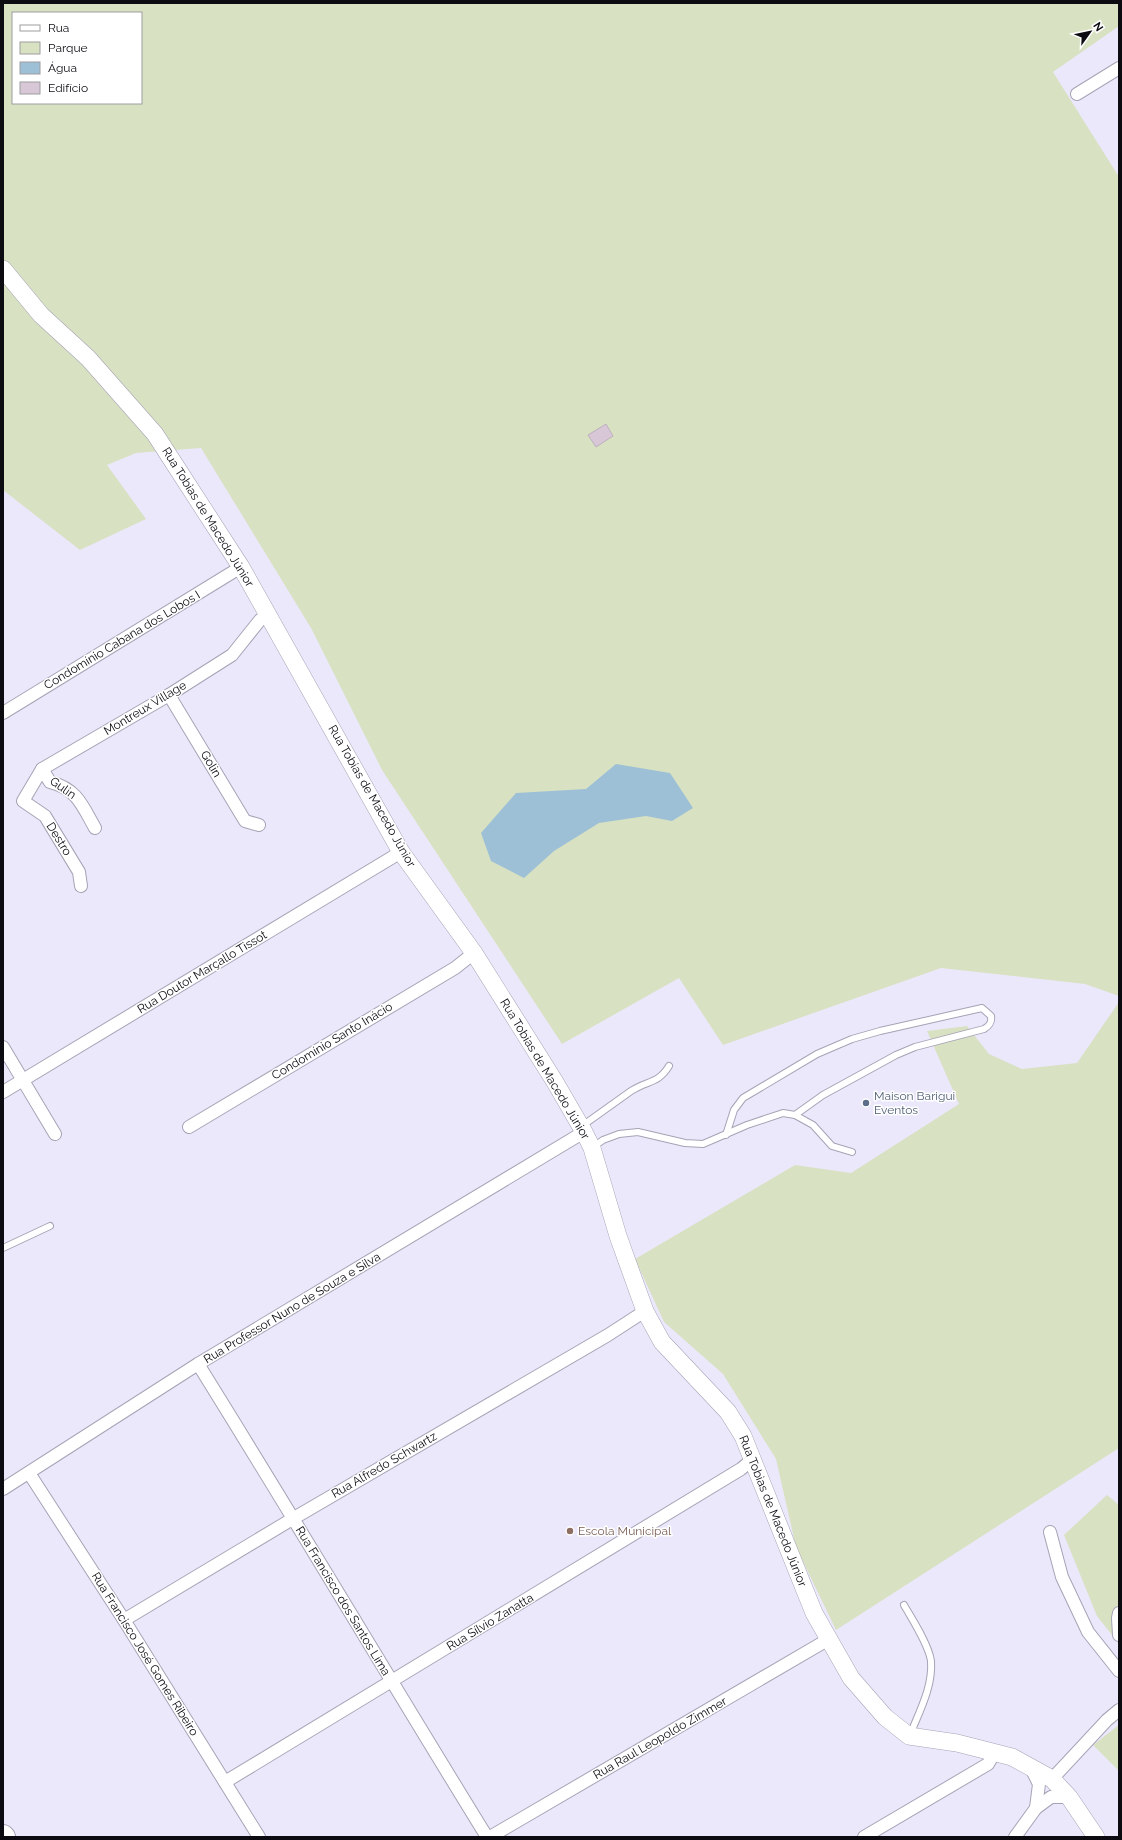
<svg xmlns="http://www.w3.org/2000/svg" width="1122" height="1840" viewBox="0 0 1122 1840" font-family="Raleway,sans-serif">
<rect width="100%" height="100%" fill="#ece8fc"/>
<!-- green -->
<g fill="#d8e1c2" fill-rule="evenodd">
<path d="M3 3H1119V26L1053 72 1119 177V996L1085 984 941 968 723 1045 679 978 562 1044 382 770 311 628 201 448 136 453 107 465 146 519 80 550 3 490ZM13 13H141V103H13Z"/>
<path d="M1119 1002V1448L836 1630 796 1547 776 1459 723 1374 664 1322 635 1259 795 1165 851 1173 959 1104 927 1031 967 1026 989 1054 1022 1069 1077 1063Z"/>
<path d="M1107 1495 1119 1505V1644L1097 1616 1064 1535Z"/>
<path d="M1119 1725V1771L1093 1745Z"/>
</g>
<!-- water -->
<path fill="#9ec0d7" d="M616 764 670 773 693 808 672 821 646 816 599 823 554 851 524 878 491 861 481 833 516 793 586 789Z"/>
<!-- building -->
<path fill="#d8c8d7" stroke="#bfafbe" d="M606 424 613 436 596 447 588 435Z"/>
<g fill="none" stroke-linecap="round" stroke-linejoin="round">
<!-- lane casing -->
<g stroke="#a6a3b5" stroke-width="8">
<g id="lane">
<path d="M582 1126 631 1091C648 1080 658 1084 669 1066"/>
<path d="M726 1135 734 1110 743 1098 817 1054 852 1039 880 1031 982 1008 991 1016C992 1023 989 1026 984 1029L915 1047 896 1055 823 1095 795 1115"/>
<path d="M593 1147 603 1140 619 1134 638 1132 685 1143 703 1144 747 1125 783 1113 795 1115 813 1125 832 1146 852 1152"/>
<path d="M3 1248 50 1226"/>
<path d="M904 1605C912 1619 929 1645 931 1661 933 1687 919 1712 910 1735"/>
</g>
</g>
<!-- street casing -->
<g stroke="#a6a3b5" stroke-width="14">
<g id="street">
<path d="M1077 94 1119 68"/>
<path d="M169 695 245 821 259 825"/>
<path d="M3 713 241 567"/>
<path d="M42 769 50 782C77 789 82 805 95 828"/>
<path d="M81 886 79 872 45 816 23 801 42 769 169 695 232 655 260 620 269 615"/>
<path d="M3 1047 55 1134"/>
<path d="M3 1092 401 852"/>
<path d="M189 1127 455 968 474 953"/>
<path d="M198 1364C296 1521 390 1680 487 1837"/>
<path d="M29 1473 124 1620 259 1837"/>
<path d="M3 1489 198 1364 584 1132"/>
<path d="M1050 1532 1062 1577 1088 1632 1119 1671"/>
<path d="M1119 1613 1118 1618 1119 1635"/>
<path d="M124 1620 294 1518 608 1335 645 1311"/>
<path d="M1031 1768 1039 1784 1036 1808"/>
<path d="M1052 1779 1107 1720 1119 1710"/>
<path d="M225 1782 741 1469 753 1459"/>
<path d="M490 1837 829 1639"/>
<path d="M864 1837 988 1764 995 1752"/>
<path d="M1015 1837 1036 1808 1051 1797H1069"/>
</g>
</g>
<!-- secondary casing -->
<g stroke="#a6a3b5" stroke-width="18">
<path id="secondary" d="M3 269 41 315 88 358 155 434 241 567 401 852 474 953 555 1082 584 1132 592 1148 618 1236 645 1311 662 1342 728 1412 743 1436 814 1613 851 1678 885 1717 909 1736 957 1743 1012 1757 1052 1779 1069 1797 1096 1837"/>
</g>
<!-- highway casing -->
<g stroke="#a6a3b5" stroke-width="24">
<path id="highway" d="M3 1836 4 1837"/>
</g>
<!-- lane -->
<use href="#lane" stroke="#fff" stroke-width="6"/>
<!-- street -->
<use href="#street" stroke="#fff" stroke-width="12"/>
<!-- secondary -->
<use href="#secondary" stroke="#fff" stroke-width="17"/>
<!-- highway -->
<use href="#highway" stroke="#fff" stroke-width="22"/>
</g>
<!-- markers -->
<circle fill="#5c6f8a" stroke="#fff" stroke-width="1.5" cx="866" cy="1103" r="4"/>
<circle fill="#8d6e63" stroke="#fff" stroke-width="1.5" cx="570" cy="1531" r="4"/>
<g text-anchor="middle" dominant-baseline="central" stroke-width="3" stroke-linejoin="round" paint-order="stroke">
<!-- street labels -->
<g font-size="12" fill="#0d0b12" stroke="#fff">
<text transform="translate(208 517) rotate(58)">Rua Tobias de Macedo Júnior</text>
<text transform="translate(122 640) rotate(-31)">Condomínio Cabana dos Lobos I</text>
<text transform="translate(145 708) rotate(-31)">Montreux Village</text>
<text transform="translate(211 764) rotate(59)">Golin</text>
<text transform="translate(63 788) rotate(35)">Gulin</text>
<text transform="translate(372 796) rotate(60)">Rua Tobias de Macedo Júnior</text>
<text transform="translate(59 839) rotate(58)">Destro</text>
<text transform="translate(202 972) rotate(-31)">Rua Doutor Marçallo Tissot</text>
<text transform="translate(332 1041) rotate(-31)">Condomínio Santo Inácio</text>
<text transform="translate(545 1069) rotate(59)">Rua Tobias de Macedo Júnior</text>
<text transform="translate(292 1308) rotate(-31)">Rua Professor Nuno de Souza e Silva</text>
<text transform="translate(384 1465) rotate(-30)">Rua Alfredo Schwartz</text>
<text transform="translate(773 1511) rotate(68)">Rua Tobias de Macedo Júnior</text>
<text transform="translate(343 1601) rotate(59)">Rua Francisco dos Santos Lima</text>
<text transform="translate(490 1622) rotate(-31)">Rua Sílvio Zanatta</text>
<text transform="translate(145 1654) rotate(58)">Rua Francisco José Gomes Ribeiro</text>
<text transform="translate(660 1738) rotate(-30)">Rua Raul Leopoldo Zimmer</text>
</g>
<!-- service labels -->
<g font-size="12" fill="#4e5e75" stroke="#fff" text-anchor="start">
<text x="874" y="1096">Maison Barigui<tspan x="874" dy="14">Eventos</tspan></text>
</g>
<!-- education labels -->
<g font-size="12" fill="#785e54" stroke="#fff" text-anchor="start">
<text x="578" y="1531">Escola Municipal</text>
</g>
</g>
<!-- border -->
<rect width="1122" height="1840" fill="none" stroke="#0d0b12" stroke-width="8"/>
<!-- legend -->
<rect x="12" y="12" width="130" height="92" fill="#ffffff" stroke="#9e9da0"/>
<rect x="20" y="25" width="20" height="6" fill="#ffffff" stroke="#9e9da0"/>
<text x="48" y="32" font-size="12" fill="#0d0b12">Rua</text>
<rect x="20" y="42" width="20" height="12" fill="#d8e1c2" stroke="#9e9da0"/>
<text x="48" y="52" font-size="12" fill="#0d0b12">Parque</text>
<rect x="20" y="62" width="20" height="12" fill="#9ec0d7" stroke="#9e9da0"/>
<text x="48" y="72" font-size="12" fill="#0d0b12">Água</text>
<rect x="20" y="82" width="20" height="12" fill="#d8c8d7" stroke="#9e9da0"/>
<text x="48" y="92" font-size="12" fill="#0d0b12">Edifício</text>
<!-- north arrow -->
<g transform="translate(1090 32) rotate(57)" stroke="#ffffff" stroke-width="3" paint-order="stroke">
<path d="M0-3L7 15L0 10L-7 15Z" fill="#0d0b12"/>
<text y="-6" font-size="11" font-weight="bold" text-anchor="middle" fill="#0d0b12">N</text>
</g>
</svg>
